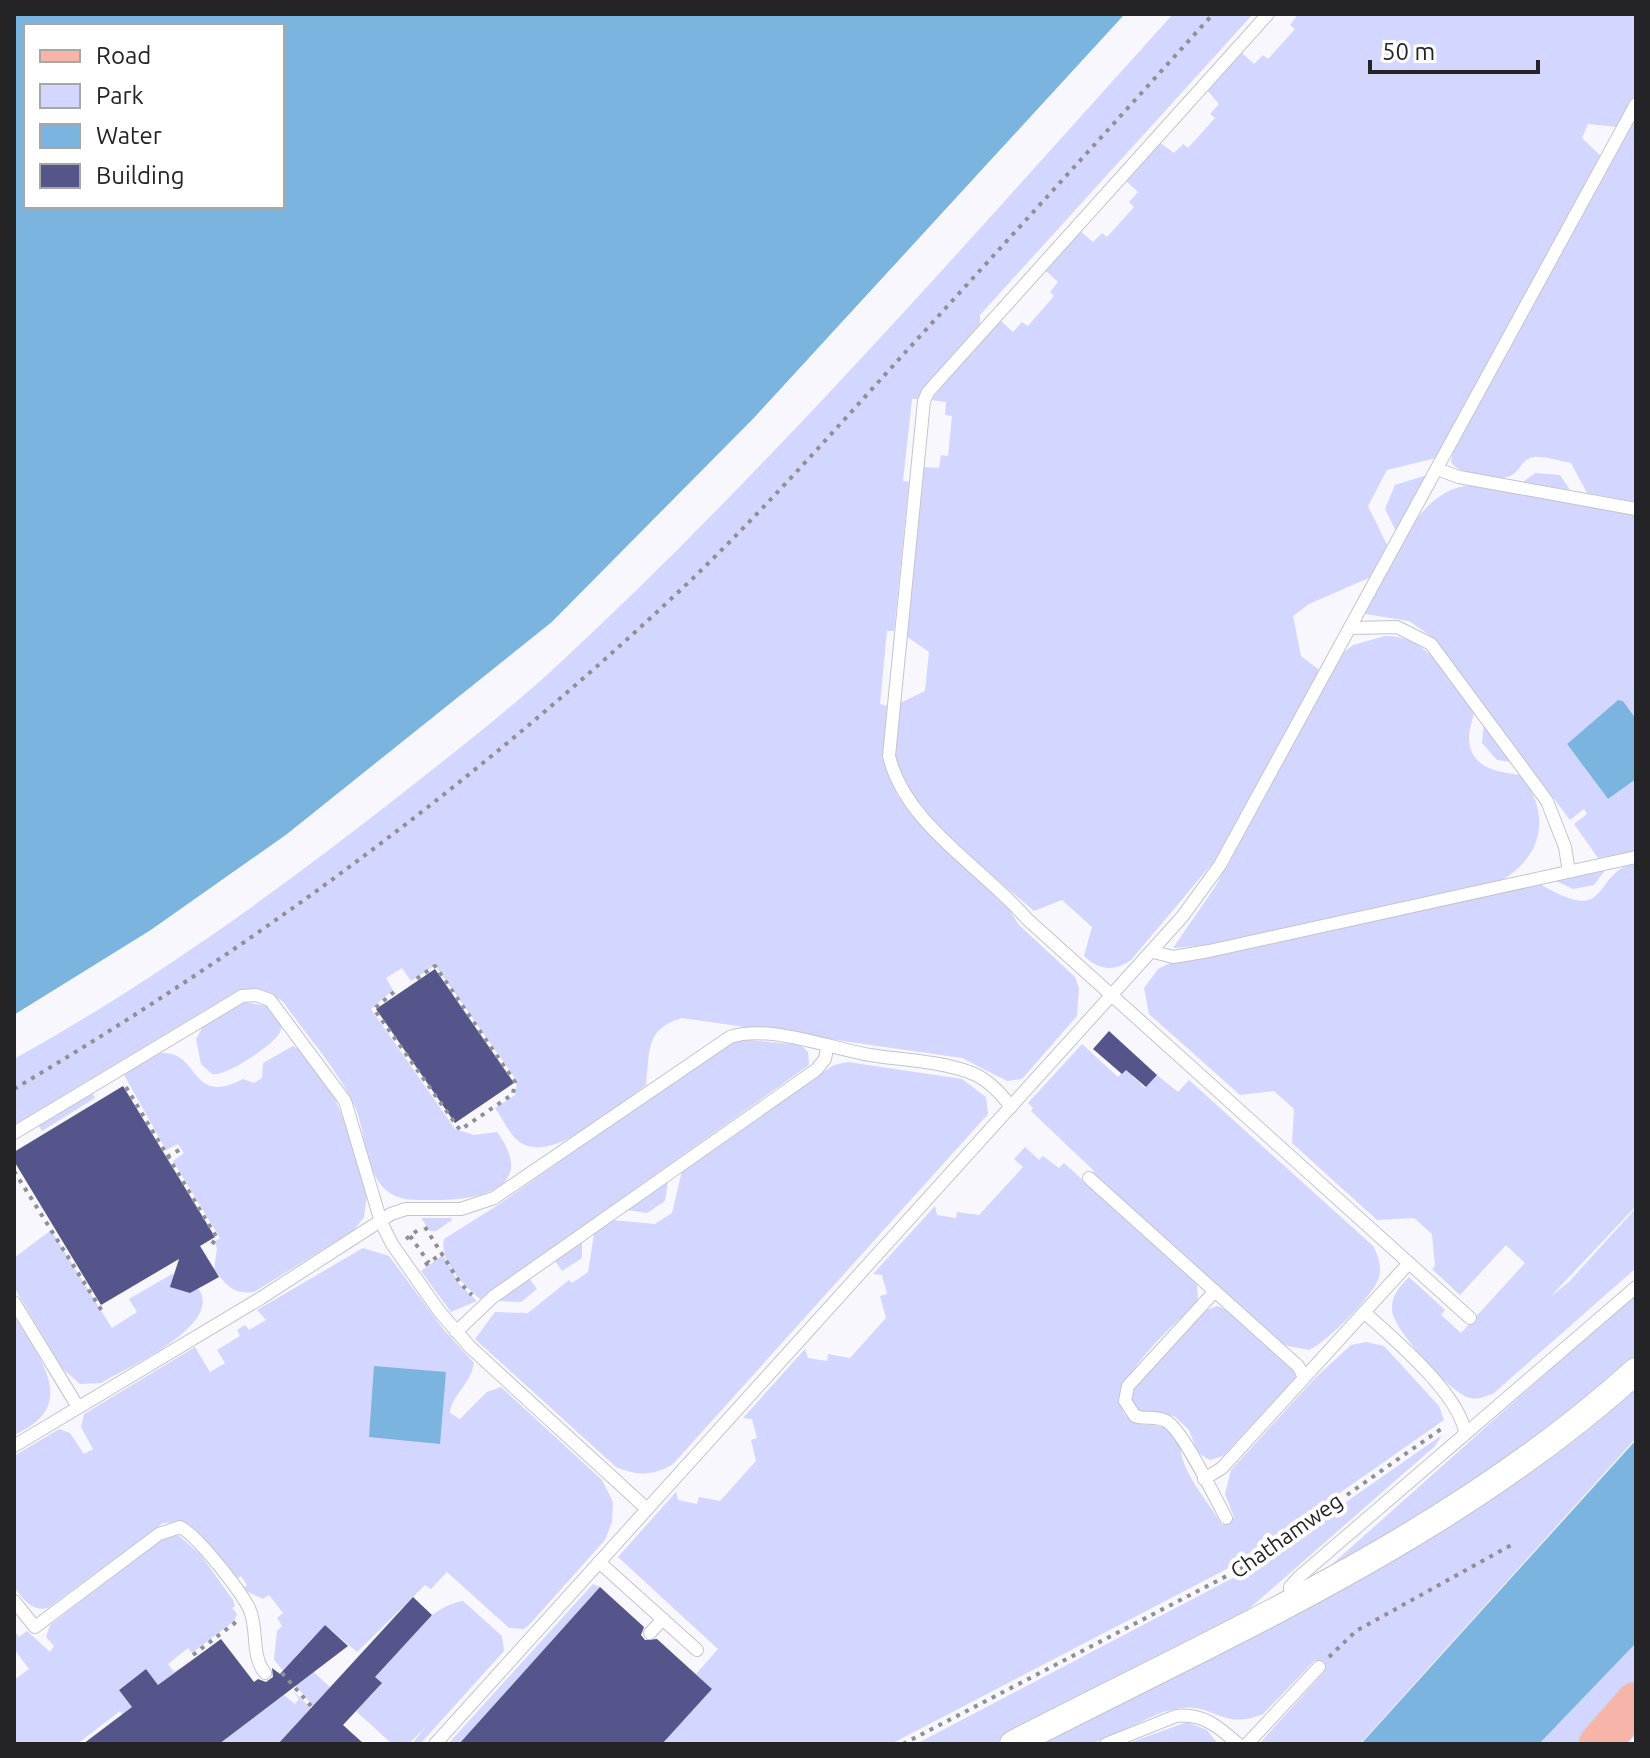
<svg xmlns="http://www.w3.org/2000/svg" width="1650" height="1758" viewBox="0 0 1650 1758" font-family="Ubuntu,sans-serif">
<rect width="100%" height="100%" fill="#f7f7fd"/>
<!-- green -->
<g fill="#d3d6fe">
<path d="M1173 14H1253L980 315V324L935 375 920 399H912L903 481 909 482 894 631H887L880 704 887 706 884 753 897 795 913 816 998 892 1019 925 1075 977 1079 988 1077 1016 1022 1079 1007 1081 962 1058 682 1018C645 1029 650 1050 646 1085 618 1105 548 1170 516 1139 508 1131 502 1118 495 1108L515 1095 517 1081 435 965 411 981 402 968 386 978 393 990 371 1009 455 1129 474 1135 497 1132C539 1189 478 1201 431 1200 417 1200 402 1201 390 1193 365 1177 366 1134 356 1109 340 1072 307 1036 284 1003 269 989 253 985 235 992L14 1125V1059C151 983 281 889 404 792 457 750 512 708 562 661 779 459 974 234 1173 14Z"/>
<path d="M1298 14H1636V92L1617 127 1588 124 1582 138 1601 156 1436 458 1387 470 1368 506 1387 545 1371 577 1309 604 1293 616 1301 656 1318 669V673L1216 859 1131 960C1114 972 1099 970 1084 956L1092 927 1062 900 1034 911C994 875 898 806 894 752 893 736 898 718 900 703L925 691 929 652 906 636 922 467 939 468 941 455 948 456 952 416 945 415 946 402 931 400 999 319 1013 332 1022 322 1028 326 1054 296 1050 292 1058 282 1044 269 1079 230 1093 242 1102 233 1107 237 1134 207 1129 202 1138 192 1125 180 1159 142 1174 153 1183 144 1188 148 1215 118 1210 114 1219 104 1207 90 1241 52 1254 64 1263 55 1268 59 1295 29 1290 25Z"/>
<path d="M1636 115V502L1587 493 1571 463C1560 461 1545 456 1534 457 1522 458 1520 472 1510 476 1496 482 1458 474 1451 462L1453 450Z"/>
<path d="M1535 473 1560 475 1570 490 1523 482Z"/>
<path d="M1427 475 1396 531 1385 509 1395 485Z"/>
<path d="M1473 485 1636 514V719L1623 701 1618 700 1567 744 1608 799 1636 779V851L1598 858 1574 824 1587 814 1584 809 1570 820 1432 637 1409 621 1365 614C1389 570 1415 487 1473 485Z"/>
<path d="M1385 636C1429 635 1450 680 1474 712 1473 720 1469 728 1469 737 1469 767 1495 772 1521 775 1550 812 1545 855 1502 880L1208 945 1173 948 1215 887 1343 653 1353 645Z"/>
<path d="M1484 724 1512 762 1497 760 1482 743Z"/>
<path d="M1636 862V1206L1550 1297 1569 1282 1636 1208V1268L1494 1393C1487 1396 1478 1400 1470 1398 1452 1395 1392 1328 1392 1310 1391 1296 1400 1286 1409 1277L1445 1310 1441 1315 1461 1333 1525 1263 1506 1245 1460 1295 1432 1269 1435 1266 1432 1234 1414 1218 1377 1220 1292 1143 1294 1109 1274 1091 1240 1095 1149 1014 1144 988 1158 969 1168 964 1540 884C1613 927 1589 875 1636 862Z"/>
<path d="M1605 870 1594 885 1573 889 1556 881Z"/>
<path d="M244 1002 268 1006C273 1012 282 1020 281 1029 280 1042 225 1077 212 1074L201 1064 196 1039 204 1025Z"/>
<path d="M739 1039 801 1045 808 1052 809 1065 480 1299C464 1285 439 1262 444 1239L498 1205 727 1044Z"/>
<path d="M1082 1044 1118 1077 1137 1057 1143 1062 1132 1076 1145 1088 1157 1075 1178 1092 1189 1080 1373 1246C1378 1255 1382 1266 1379 1277 1376 1293 1325 1344 1309 1350L1283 1345 1092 1174 1094 1171 1031 1111 1033 1108 1028 1103Z"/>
<path d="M293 1046C333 1065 356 1155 367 1194L364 1217 353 1231 254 1292C231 1295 226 1283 214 1270L217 1248 214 1242 220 1238 173 1161 184 1153 178 1144 166 1150 123 1073C134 1067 150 1053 163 1053 200 1052 190 1107 243 1079L254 1083 262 1078 263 1063Z"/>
<path d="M848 1062 962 1079 986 1097 988 1114 673 1464C654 1476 636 1476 616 1467L475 1339 495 1312 528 1313 569 1280 572 1283 588 1272 594 1234 612 1220 655 1224 672 1213 682 1171 817 1076 834 1065Z"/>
<path d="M92 1092 95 1098 42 1131 38 1125Z"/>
<path d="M1025 1147 1039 1160 1043 1156 1059 1168 1064 1163 1197 1284 1198 1301C1177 1323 1097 1389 1128 1418 1144 1432 1159 1416 1177 1438 1182 1444 1180 1453 1183 1461 1191 1483 1210 1505 1222 1525L1234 1517 1225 1494 1231 1470 1316 1377 1351 1345 1366 1342 1384 1346 1439 1406 1444 1420 1244 1560 891 1744H662L712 1689 696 1674 718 1649 618 1557 676 1492 678 1500 697 1504 699 1497 720 1501 756 1461 751 1440 757 1438 752 1419 743 1418 805 1349 808 1358 827 1361 828 1354 850 1358 886 1318 880 1296 887 1294 882 1275 873 1274 935 1206 937 1215 956 1218 957 1212 979 1215 1023 1167 1014 1159Z"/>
<path d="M668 1181 665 1201 647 1213 627 1210Z"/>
<path d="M421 1218H451L452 1220 436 1231H430Z"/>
<path d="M51 1230 112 1328 137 1312 129 1299 172 1274C184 1276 196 1281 201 1293 216 1329 126 1368 101 1383L80 1384 62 1368 14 1287V1258Z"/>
<path d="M582 1241V1258L562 1271 555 1261Z"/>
<path d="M363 1248 389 1256 444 1330 474 1363C471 1384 451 1396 450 1413L460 1419 487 1392 501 1387 602 1480 613 1502 612 1522 605 1540 529 1625 524 1629 509 1628 447 1572 431 1589 425 1585 357 1652 325 1625 296 1656 330 1687 313 1706 274 1660 277 1631 282 1626 277 1618 283 1613 269 1595 263 1599 242 1589 247 1585 241 1576 235 1580 202 1536 185 1522 163 1523 48 1608C32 1612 23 1599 14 1587V1456L59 1429 70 1433 84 1454 93 1449 81 1427 84 1414 195 1347 210 1372 225 1363 217 1350 240 1336 237 1330 245 1325 249 1330 266 1320 257 1310Z"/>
<path d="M443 1255 459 1284 477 1301 451 1312 421 1271Z"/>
<path d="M529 1278 537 1289 521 1302 497 1301Z"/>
<path d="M1636 1293V1356L1607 1384 1464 1492 1329 1567Z"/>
<path d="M1217 1306 1228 1310 1293 1369 1296 1377 1223 1456 1210 1460 1198 1453 1189 1430 1174 1416 1138 1411 1130 1397 1132 1389 1204 1311Z"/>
<path d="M14 1316C40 1359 81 1406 14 1435Z"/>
<path d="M1636 1385V1438L1360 1744H1259L1325 1671 1315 1660 1263 1714C1224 1731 1213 1703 1180 1708 1148 1713 1120 1737 1088 1744 1073 1747 1054 1744 1039 1744Z"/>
<path d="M1442 1435 1435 1446 1243 1614 994 1744H916L1250 1569Z"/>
<path d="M178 1535 200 1554 233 1600 235 1606 232 1608 237 1614 234 1621 192 1653 188 1648 168 1664 174 1672 196 1658 176 1708 146 1669 119 1689 149 1729 144 1743 120 1711 77 1744H14V1680L29 1669 14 1649V1630L19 1637 27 1631 50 1652 54 1646 46 1637 50 1625 160 1541Z"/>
<path d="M593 1584 600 1587 459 1744H448Z"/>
<path d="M463 1601 502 1636 504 1651 420 1744H412L427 1725 409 1744H392L356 1711 382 1683 373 1679C398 1652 427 1606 463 1601Z"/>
<path d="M1636 1643V1688L1585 1744H1539Z"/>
<path d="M292 1690 311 1708 278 1744H219L284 1695 295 1704 299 1699Z"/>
<path d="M1187 1722 1207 1730 1218 1744H1126Z"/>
</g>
<!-- water -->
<g fill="#7bb4de" fill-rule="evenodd">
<path d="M14 14H1125L754 418 552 622 286 835 151 930 14 1015ZM26 26H282V206H26Z"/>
<path d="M1618 700 1623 701 1636 719V779L1608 799 1567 744Z"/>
<path d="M374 1366 446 1372 440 1444 369 1437Z"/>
<path d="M1636 1440V1643L1539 1744H1361Z"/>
</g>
<!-- pier -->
<path fill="#f7f7fd" d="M1125 14 1128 16 1004 156 757 421 555 625 288 838 153 933 14 1019V1015L151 930 286 835 552 622 754 418Z"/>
<!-- building -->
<g fill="#55558b">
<path d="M435 969 514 1083 455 1123 376 1009Z"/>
<path d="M1109 1031 1157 1075 1146 1087 1126 1070 1122 1074 1093 1049Z"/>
<path d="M123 1086 215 1237 200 1246 219 1277 190 1293 170 1287 179 1259 101 1305 14 1161V1152Z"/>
<path d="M600 1587 644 1627 641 1635 645 1640 657 1639 712 1689 662 1744H459Z"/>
<path d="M413 1597 432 1615 375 1677 382 1683 343 1725 364 1744H278Z"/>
<path d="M325 1625 348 1646 219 1744H83L132 1707 119 1690 146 1669 158 1685 221 1639 254 1682 258 1679 266 1682 273 1677 272 1668 280 1674Z"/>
</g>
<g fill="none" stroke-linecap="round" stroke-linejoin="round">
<!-- service casing -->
<g stroke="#c4c5cb" stroke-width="14">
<g id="service">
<path d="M1268 14 928 392 924 401 889 756C905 824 982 867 1027 919L1470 1318"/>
<path d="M1437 469 1459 477 1636 509"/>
<path d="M1350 628 1397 627 1431 644 1547 801 1565 847 1569 872"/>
<path d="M1154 952 1173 957 1209 951 1636 857"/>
<path d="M14 1133 242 996 256 995 270 1000 345 1101 381 1222 392 1244 439 1311 470 1347 647 1509"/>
<path d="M1089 1178 1298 1366 1303 1375"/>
<path d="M1215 1291 1128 1386 1125 1401 1135 1416C1145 1420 1155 1415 1166 1421 1183 1430 1214 1496 1226 1518"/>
<path d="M14 1302 78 1407"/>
<path d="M1365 1313C1395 1340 1458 1393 1465 1432"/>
<path d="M456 1332 493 1297 816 1070 825 1059 827 1048"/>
<path d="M14 1446 261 1298 391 1214 406 1209H461L494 1198 730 1037C768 1024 830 1048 870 1055 902 1060 939 1061 969 1072 987 1078 1000 1092 1011 1107"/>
<path d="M1204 1479 1222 1468 1409 1263"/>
<path d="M599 1562 697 1650"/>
<path d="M14 1601 35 1627 159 1534 180 1527C198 1536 239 1589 249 1608 259 1629 250 1654 265 1673"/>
<path d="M1290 1601V1587L1299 1577 1636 1287"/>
<path d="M650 1633 663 1619"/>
<path d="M435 1744 1182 917 1220 865 1636 104"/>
<path d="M1106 1744 1176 1716C1203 1713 1219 1727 1238 1744"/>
<path d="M1247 1744 1319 1667"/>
</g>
</g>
<!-- minor casing -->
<g stroke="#c4c5cb" stroke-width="28">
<path id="minor" d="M1013 1744C1228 1633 1455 1535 1636 1371"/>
</g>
<!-- primary casing -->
<g stroke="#d3d3d4" stroke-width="42">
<path id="primary" d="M1599 1744 1636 1702"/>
</g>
<!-- path -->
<g stroke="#909094" stroke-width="4" stroke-dasharray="4 6" stroke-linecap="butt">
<path d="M394 992 374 1009 460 1130 513 1094 515 1082 435 966 412 982"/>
<path d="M126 1087 217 1238 211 1245"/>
<path d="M14 1089C258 945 483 777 689 582 763 511 832 433 901 357 1005 243 1109 129 1213 14"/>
<path d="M167 1157 181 1149"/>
<path d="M14 1171 102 1311"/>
<path d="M425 1227 460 1283 472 1295"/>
<path d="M410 1236 429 1263"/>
<path d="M406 1239 422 1227"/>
<path d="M425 1265 443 1253"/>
<path d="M193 1655 236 1622"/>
<path d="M1329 1657 1356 1631 1513 1544"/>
<path d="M282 1673 312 1707"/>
<path d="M903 1744 1244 1567 1444 1427"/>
</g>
<!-- service -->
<use href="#service" stroke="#fff" stroke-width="12"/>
<!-- minor -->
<use href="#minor" stroke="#fff" stroke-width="26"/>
<!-- primary -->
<use href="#primary" stroke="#f7b5aa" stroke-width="40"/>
</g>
<g text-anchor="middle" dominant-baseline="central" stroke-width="8" stroke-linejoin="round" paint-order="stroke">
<!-- street labels -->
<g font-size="22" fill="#242426" stroke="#fff">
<text transform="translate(1286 1535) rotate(-35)">Chathamweg</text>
</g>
</g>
<!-- border -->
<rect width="1650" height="1758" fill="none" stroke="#242426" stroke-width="32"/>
<!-- legend -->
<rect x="24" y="24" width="260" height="184" fill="#ffffff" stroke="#a7a7a8" stroke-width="2"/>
<rect x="40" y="50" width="40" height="12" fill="#f7b5aa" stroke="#a7a7a8" stroke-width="2"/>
<text x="96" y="64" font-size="24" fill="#242426">Road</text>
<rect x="40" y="84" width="40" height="24" fill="#d3d6fe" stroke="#a7a7a8" stroke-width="2"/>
<text x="96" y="104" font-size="24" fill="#242426">Park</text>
<rect x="40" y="124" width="40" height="24" fill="#7bb4de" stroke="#a7a7a8" stroke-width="2"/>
<text x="96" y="144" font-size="24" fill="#242426">Water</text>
<rect x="40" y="164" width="40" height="24" fill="#55558b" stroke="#a7a7a8" stroke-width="2"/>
<text x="96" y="184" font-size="24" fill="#242426">Building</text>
<!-- scale -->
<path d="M1370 60v12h168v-12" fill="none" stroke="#242426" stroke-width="4"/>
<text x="1382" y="60" font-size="24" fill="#242426" stroke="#ffffff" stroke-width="6" paint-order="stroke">50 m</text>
</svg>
